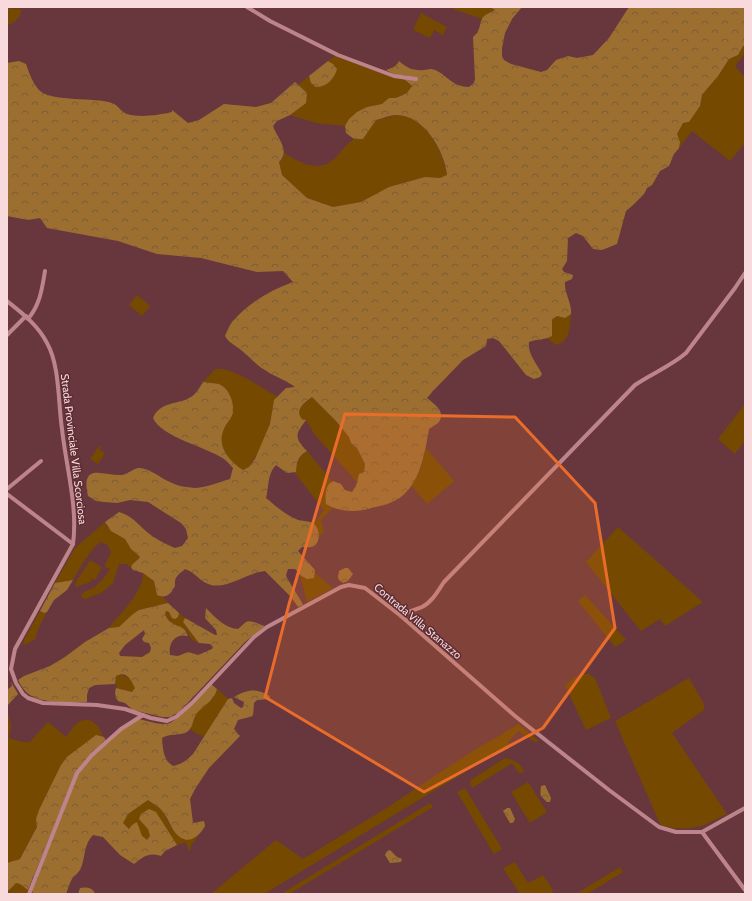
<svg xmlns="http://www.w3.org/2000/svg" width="752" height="901" viewBox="0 0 752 901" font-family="Cabin,sans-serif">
<defs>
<pattern id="forest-crowns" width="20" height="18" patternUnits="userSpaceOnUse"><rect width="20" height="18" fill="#9c6f31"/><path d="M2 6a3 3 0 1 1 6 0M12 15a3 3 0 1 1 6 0" fill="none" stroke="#7b5d38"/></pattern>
</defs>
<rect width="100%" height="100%" fill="#67373d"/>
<!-- green -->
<g fill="#754a00">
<path d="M454 7H490L495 10 487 14 482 19 453 9Z"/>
<path d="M7 8 16 9 19 8 21 11C20 19 14 23 7 25Z"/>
<path d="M421 13 447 27 443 35 434 30 430 38 413 30Z"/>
<path d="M743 46H745V53L735 66 745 78V143L730 161 692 131 679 148 680 142 677 134 683 123 689 122 700 106 702 95 706 90 718 76 729 59 738 55Z"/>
<path d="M335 56 387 75 402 78 412 87 407 93 396 98H389L382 104 367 107 349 119 345 126 316 123 290 115 306 102 307 93 298 85 309 76 310 80 332 79 334 75 333 64 328 61Z"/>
<path d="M398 115C402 116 406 116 410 118 428 124 445 157 447 175L440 178 425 177 389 187 361 202 333 207 307 198 282 175 279 162 283 159 284 153C300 163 321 174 336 157 342 150 347 144 354 139H363L376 120Z"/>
<path d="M137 295 150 306 142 316 129 305Z"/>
<path d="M571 314C570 326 570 342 556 345L547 338 552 336V320L557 316 565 318Z"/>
<path d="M215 369C233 367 261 388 278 397L274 401 270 424 261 448 249 467 243 470C229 461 216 446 224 429 226 423 231 419 232 413 234 402 229 388 219 384 214 383 208 383 203 382Z"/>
<path d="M312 397 336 421 349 437 351 443 357 448 365 464 364 472 359 474 357 482 315 435 306 420 302 419C294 410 305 403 312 397Z"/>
<path d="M745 404V440L735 454 718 439Z"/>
<path d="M99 446 101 447 99 449 105 453 98 464 90 459Z"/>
<path d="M426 448 454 481 427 504 411 485 421 467Z"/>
<path d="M307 451 332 481 329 483 326 504 333 508 321 520 324 532 319 537V533L314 524 324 510 294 472H296C297 462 298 457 307 451Z"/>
<path d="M105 522 107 527 118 535 125 539 131 549 140 557C138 561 133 562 131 567L126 564H119L113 583 101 593 85 599 82 598 81 595C84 591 90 590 95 587 101 582 106 576 110 569L105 567V565L111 553C110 547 107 544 101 542 94 544 77 572 73 580L55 583 75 548Z"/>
<path d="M618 527 703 602 665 626 660 619 641 631 586 562Z"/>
<path d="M90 560 102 567 95 580 92 579 90 582 77 587 75 585C78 577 86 568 90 560Z"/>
<path d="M314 572 333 588 307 602 300 575 307 579 313 578Z"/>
<path d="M143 573 154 581 157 595 163 597 168 603 139 610 119 627 109 628C120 613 144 592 143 573Z"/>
<path d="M585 595 626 640 615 647 578 601Z"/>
<path d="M40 611 44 613 47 612 38 629 35 639 25 645 23 643 25 638Z"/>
<path d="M166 611 169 612 172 618 178 617 179 613 185 618 183 622 199 643C193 641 189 638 187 631 178 626 168 624 165 614Z"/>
<path d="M119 674 130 678 135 688 132 692 116 688 117 685 115 684 116 676Z"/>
<path d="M582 674H589L595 678 611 718 586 730 565 685 574 678Z"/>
<path d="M689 678 704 704V710L672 733 727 814C707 824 699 830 675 828 670 827 665 827 660 824L615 721Z"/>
<path d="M217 689 228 699 204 737 194 732 190 728C194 723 193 717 196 713 203 705 215 701 217 689Z"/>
<path d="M7 709 11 726 9 738C16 740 23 743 30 742L48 722 66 737C70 732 74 725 79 722 90 716 100 725 102 736L66 770 20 859 7 863Z"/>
<path d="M518 724 539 741 535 742 518 731 508 742 511 744 264 894H211L276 840 303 859 385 809 474 750 494 739Z"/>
<path d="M505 758C512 759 522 764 524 771L522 773 518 772 513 764H511L472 788 470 784 471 780Z"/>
<path d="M528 782 547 812 530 823 511 792Z"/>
<path d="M465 788 502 849 494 854 457 792Z"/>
<path d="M148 800 162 810 173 830 192 839 198 836 196 839 191 845V848L189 851 186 842 177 845 156 812 148 829 150 836 146 841C140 833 130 831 123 823L128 814Z"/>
<path d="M430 803 433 807 289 894H281Z"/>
<path d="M515 862 528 883 543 875 553 890 552 893 550 894H520L503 868Z"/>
<path d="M620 867 623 872 587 894H576Z"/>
<path d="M16 883 20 884 28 890 27 894H7L11 888Z"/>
</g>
<!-- forest -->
<g fill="url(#forest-crowns)" fill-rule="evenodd">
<path d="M490 7H522L512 19 505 33 502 48V56L504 60 511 64 541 72 547 70 556 60 568 56 577 58 593 55 609 38 629 7H745V46H743L738 55 729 59 718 76 706 90 702 95 700 106 689 122 683 123 677 134 680 142 679 148 674 154 669 166 660 171 652 185 647 188 644 194 633 205 626 211 617 244 602 250 593 249 583 236 576 233 568 238 567 261 562 269 564 272 573 275 572 279 565 282C564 294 572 302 571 314L565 318 557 316 552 320V336C545 340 537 339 529 342 527 353 537 364 542 374L540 377 534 379 526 375 499 341 493 338 487 339 486 346 463 360 434 390 427 398C434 404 446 411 439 422 437 424 432 427 429 429 425 453 419 490 394 501 387 505 379 506 371 508 357 513 339 512 326 504 325 495 325 485 333 481L341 484 345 490 352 492 356 486 359 474 364 472 365 464 357 448 351 443 349 437 336 421 312 397C305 402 294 410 302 419L306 420C295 435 294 437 307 451 297 457 297 462 296 472L287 473 276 465C267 474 269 487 266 498 276 506 284 514 296 519 302 522 309 520 314 524 320 529 321 541 314 546 310 548 306 547 302 547L298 551 315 570 314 578 307 579 300 575 295 569H288L286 575 287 578 301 601 303 605 298 607 291 597 265 571C261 572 256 572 253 574 240 578 226 588 211 585 200 582 195 572 185 569 178 575 174 577 175 586 171 594 166 599 157 595L154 581 143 573 133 570 131 567C133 562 138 561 140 557L131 549 125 539 111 531 105 522 119 512C133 516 137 524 147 532 155 539 166 544 175 548L182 546 188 538 186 529 181 523 148 502 130 500 117 503 104 502 96 501 88 496C80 461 104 476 122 475 128 474 134 468 139 468 150 468 160 478 170 482 177 486 186 487 194 488 205 488 219 482 230 479L233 468C230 465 228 462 224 459 207 447 161 437 153 418 160 401 178 405 191 397 196 394 200 387 203 382 208 383 214 383 219 384 229 388 234 402 233 412 232 419 226 423 224 429 216 446 229 461 243 470L249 467 255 459 270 424 274 400 286 388 295 387C286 380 275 377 265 370 256 365 250 357 241 350 235 345 229 343 225 336 227 331 229 326 232 322 248 303 271 290 293 282L283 271 257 272 201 258 157 254 118 241 47 228 40 218 28 220 7 216V63L19 61 26 64C29 73 33 84 40 91 54 102 94 97 112 103 118 105 121 112 127 114 140 118 159 115 172 112V110L188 123 199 120 224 104 256 107 271 103 295 82 307 93 306 103 290 115 277 121 273 126C277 138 291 151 279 162L282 175 307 198 333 207 361 202 389 187 425 177 440 178 447 175C445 152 424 115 397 115 390 115 383 118 376 120L363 139H354L346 133 345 126 349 119 357 112 367 107 382 104 389 98H396L407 93 412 86 405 80 386 70C392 68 397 66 399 61 407 68 413 71 424 70 426 70 429 69 431 69 445 71 450 87 469 87L474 83 475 79 473 37C480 32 479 26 482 19 484 14 491 13 495 10Z"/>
<path d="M328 61 333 64 337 69C334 79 327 87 316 87L311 83 309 76Z"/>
<path d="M345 568H348L353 574 348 581 343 583 339 580 338 577 339 571Z"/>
<path d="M73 580 67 590 54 600 47 612 44 613 40 611 55 583Z"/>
<path d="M168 603 179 613 178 617 175 619 172 618 169 612 166 611 165 614C170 629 184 622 188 636 175 633 168 643 170 655L178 656 188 652 198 655 212 649 213 647 210 644 199 643 183 622 185 618 215 635H217L216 630 205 618 206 608C215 617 224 628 238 629 241 627 243 624 246 622 251 619 259 625 265 626L245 642 179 712 171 717H162L133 710 125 703 118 701 116 698 115 693 116 688 132 692 135 688C131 680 127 670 116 676L115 684 95 685 89 688 87 695V702C71 702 44 704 30 695 25 692 21 686 18 680L24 676 50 666 65 657 85 642 109 628 119 627 133 614 139 610ZM144 630 145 634 142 639 144 642 149 643 151 648 150 652 142 657 120 656 119 653 125 645Z"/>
<path d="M11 682 18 694 7 706V690L12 686Z"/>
<path d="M211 684 217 689C215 700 204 705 197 713 192 719 194 727 187 732 179 736 170 733 162 738 163 749 163 760 173 766 182 764 186 761 193 754L228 699 232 698 234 703 241 708 243 707 244 702 234 697C248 689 256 688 270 696L269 699 257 700 254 703 253 716 238 720 234 729 240 736 209 768 195 789 190 799 193 823 204 821 205 826C197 840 185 846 174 831 170 825 168 818 163 812 160 807 153 804 148 800L128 814 123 823 129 829 132 825 137 822 142 836 147 840 150 836 148 829 139 819 141 814 149 809 156 812 177 845 165 851 161 856C149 852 144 856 134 864L120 855 103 837 93 835C83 845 86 858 80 870 78 873 74 876 72 879 69 884 68 889 66 894H33L32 890 76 774 93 755 122 729 139 719C148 721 161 726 170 723 179 719 203 693 211 684Z"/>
<path d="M96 735 104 737 106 741 76 772 28 890 20 884 16 883 7 892V863L20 859 37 827 36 819 39 810 61 765 67 757Z"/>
<path d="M545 785 551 798 550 802H547C540 795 540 797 541 786Z"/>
<path d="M507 808H510L515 819 513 823H510L503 811Z"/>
<path d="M390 850 397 857 402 859 401 862 390 863 385 855 387 851Z"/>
<path d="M80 888C85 887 93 887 95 894H78Z"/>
</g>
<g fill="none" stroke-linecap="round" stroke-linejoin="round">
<!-- street -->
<g stroke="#bd858b" stroke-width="4">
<path d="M247 7 270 21 338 55 394 76 416 79"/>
<path d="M7 301C22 313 38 325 47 343 60 366 58 403 62 429 66 467 78 506 73 544L15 649 11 669 16 683 23 694 28 698 43 703 97 705 125 709 151 718 167 721 176 717 192 703 254 637 267 627 341 587 349 585 365 588 401 616 515 716 609 790 659 827 676 832H702L745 808"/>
<path d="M28 319C40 305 42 289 45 271"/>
<path d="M7 335 26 316"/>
<path d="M7 489 41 461"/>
<path d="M7 494 73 544"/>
<path d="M401 616C407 611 415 610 422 607 432 602 438 591 444 582L635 385C651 374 671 366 686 353L735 288 745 273"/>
<path d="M702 832 745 890"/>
<path d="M29 894 77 773 92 755 121 729 143 715"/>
</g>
</g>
<!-- marked area -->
<path fill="#ea6c2b" fill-opacity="0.2" stroke="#ea6c2b" stroke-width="3" stroke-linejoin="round" d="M345 414 515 417 595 503 615 628 543 728 424 792 265 697 289 604Z"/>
<g text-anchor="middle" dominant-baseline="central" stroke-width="3" stroke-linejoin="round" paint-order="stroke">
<!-- street labels -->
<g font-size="11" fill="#f8d9dc" stroke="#5c2d33">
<text transform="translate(74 449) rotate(83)">Strada Provinciale Villa Scorciosa</text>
<text transform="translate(418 621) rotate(40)">Contrada Villa Stanazzo</text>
</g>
</g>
<!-- border -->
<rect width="752" height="901" fill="none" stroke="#f8d9dc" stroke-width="16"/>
</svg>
